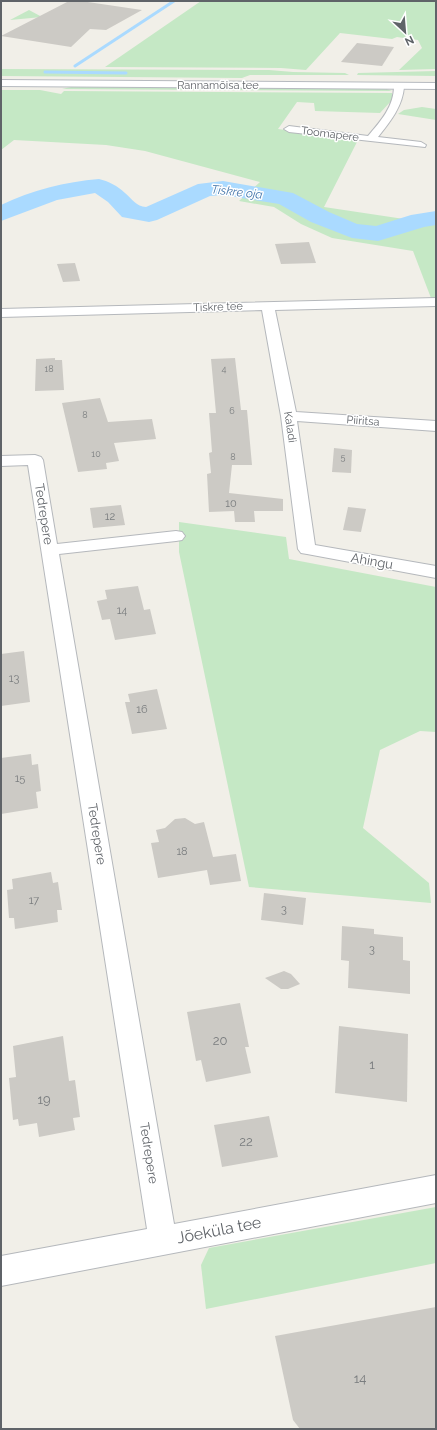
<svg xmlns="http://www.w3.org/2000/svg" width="437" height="1430" viewBox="0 0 437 1430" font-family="Raleway,sans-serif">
<rect width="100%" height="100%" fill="#f1efe8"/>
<!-- green -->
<g fill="#c5e8c5">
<path d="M201 1H436V69L399 70 422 48 418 40 397 37 392 39 340 33 306 70 281 68 105 67Z"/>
<path d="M29 10 42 17 10 20Z"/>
<path d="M1 69 269 70 293 72 345 73 349 75H250L242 78 1 76Z"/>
<path d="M436 71V76L357 75 358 73Z"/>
<path d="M71 87 384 88 392 91 62 89Z"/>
<path d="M1 90H40L61 94 64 91 392 93V100L380 113 315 111 314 103 297 102 278 129 358 140 324 207 404 219 416 215 436 212V298H431L413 251 332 238 301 224 274 207 239 201 260 182 145 151 106 145 14 140 1 150Z"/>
<path d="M422 107 436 109V120L398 114 404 110Z"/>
<path d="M179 522 286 537 289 559 436 587V732L420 731 380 750 363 828 429 883 431 903 249 887 179 552Z"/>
<path d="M436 1207V1263L206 1309 201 1265 209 1248Z"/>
</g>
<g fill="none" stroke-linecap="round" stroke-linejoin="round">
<!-- stream -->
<g stroke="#aadaff" stroke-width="3">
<path d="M75 66 174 1"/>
<path d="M45 72 126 73"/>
</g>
<!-- river -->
<path fill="#aadaff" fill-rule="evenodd" d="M99 179C108 181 118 186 125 193 133 200 136 206 146 207L198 184 223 181 293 193 329 212 357 224 376 226 411 215 436 211V225L424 227 378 241 352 238 311 222 279 204 223 195 210 196 157 220 149 222 122 217 108 202 95 193 57 200 1 221V205C32 190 65 182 99 179Z"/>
</g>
<!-- building -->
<g fill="#cccac5">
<path d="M69 1H81L142 10 106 30 90 29 71 47 1 36Z"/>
<path d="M357 43 394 47 382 66 341 62Z"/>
<path d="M309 242 316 263 281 264 275 244Z"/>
<path d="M75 263 80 281 63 282 57 264Z"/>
<path d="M55 358V360H62L64 390 35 391 36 359Z"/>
<path d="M235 358 241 410H247L252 465H232L229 493 283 499V511H254L255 522H235L234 511 209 512 207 474 211 473 209 453 212 452 209 413H216L211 359Z"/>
<path d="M100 398 108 422 152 419 156 439 114 443 119 461 106 463 107 469 78 472 62 403Z"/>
<path d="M334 448 352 450 351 473 332 472Z"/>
<path d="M121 505 125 525 93 528 90 508Z"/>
<path d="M348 507 366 509 361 532 343 530Z"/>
<path d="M138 586 144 610 150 609 156 634 115 640 110 619 102 620 97 601 107 599 105 590Z"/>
<path d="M24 651 30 702 1 706V654Z"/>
<path d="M157 689 167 729 132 734 125 702H130L128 694Z"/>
<path d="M31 754 32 765 38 764 41 791 36 792 38 808 1 814V758Z"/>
<path d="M185 818 195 824 204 822 213 857 236 854 241 881 210 885 207 870 158 878 151 843 159 842 156 830 165 828 175 819Z"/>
<path d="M51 872 53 883 58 882 62 910H57L58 922 15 929 14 918H9L7 890 13 889 12 879Z"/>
<path d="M264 893 306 898 303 925 261 920Z"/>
<path d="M342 926 374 929V934L403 937V960L410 961V994L348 988 349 961 341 960Z"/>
<path d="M284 971 291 974 300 984 288 989H281L265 978Z"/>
<path d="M240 1003 249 1047H245L251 1073 206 1082 201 1060 196 1061 187 1012Z"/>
<path d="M339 1026 408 1034 407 1102 335 1093Z"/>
<path d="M63 1036 69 1081 75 1080 80 1117 73 1118 75 1130 39 1137 37 1123 19 1126 18 1119 13 1120 9 1078 16 1077 13 1046Z"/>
<path d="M269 1116 278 1157 222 1167 214 1125Z"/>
<path d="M436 1307V1429H300L293 1420 275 1336Z"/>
</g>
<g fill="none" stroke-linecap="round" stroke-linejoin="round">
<!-- street casing -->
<g stroke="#b5b8bc" stroke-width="2">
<g id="street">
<path d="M399 83 404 86C403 106 390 122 378 137L421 142 426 145 425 147 289 132 284 129 289 126 368 136C381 121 394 106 394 86Z"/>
<path d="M436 298V306L275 310 296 412 436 421V431L297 421 315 545 436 566V578L307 554 301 553 298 549 281 416 262 310 1 317V309Z"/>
<path d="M35 455 41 457 43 460 57 544 176 531 182 532 185 536 182 540 176 541 59 554 174 1224 436 1175V1203L1 1286V1256L147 1229 28 465 1 466V456Z"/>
</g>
</g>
<!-- secondary casing -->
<g stroke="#b6babf" stroke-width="2">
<path id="secondary" d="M1 80 436 83V89L1 86Z"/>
</g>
<!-- street -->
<use href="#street" fill="#fff" fill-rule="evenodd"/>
<!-- secondary -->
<use href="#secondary" fill="#fff" fill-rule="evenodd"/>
</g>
<g text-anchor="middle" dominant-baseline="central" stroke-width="3" stroke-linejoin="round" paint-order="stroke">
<!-- far-number labels -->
<g font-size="9" fill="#7a7d7f">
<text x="49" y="369">18</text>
<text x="224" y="369">4</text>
<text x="232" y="411">6</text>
<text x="85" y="415">8</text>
<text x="96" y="454">10</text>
<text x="233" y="457">8</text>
<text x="343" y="457">5</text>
</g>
<!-- far-street labels -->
<g font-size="11" fill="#5f6368" stroke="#fff">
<text x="218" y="85">Rannamõisa tee</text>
<text transform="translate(330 134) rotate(7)">Toomapere</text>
<text transform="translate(218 307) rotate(-2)">Tiskre tee</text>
<text transform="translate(363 421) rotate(4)">Piiritsa</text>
<text transform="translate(290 427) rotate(81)">Kaladi</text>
</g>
<!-- number labels -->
<g font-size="11" fill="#7a7d7f">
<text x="231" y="503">10</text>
<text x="110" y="516">12</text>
<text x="122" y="610">14</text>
<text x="14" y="678">13</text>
<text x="142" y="709">16</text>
<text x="20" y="778">15</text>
<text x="182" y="851">18</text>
<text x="34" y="900">17</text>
<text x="284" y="909">3</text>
<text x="372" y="949">3</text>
</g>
<!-- far-water labels -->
<g font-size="12" font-style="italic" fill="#4174aa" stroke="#fff">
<text transform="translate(237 192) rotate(6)">Tiskre oja</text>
</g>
<!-- street labels -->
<g font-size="13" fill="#5f6368" stroke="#fff">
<text transform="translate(44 514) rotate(81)">Tedrepere</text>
<text transform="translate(372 561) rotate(10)">Ahingu</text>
<text transform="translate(97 834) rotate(81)">Tedrepere</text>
<text transform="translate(149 1153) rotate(81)">Tedrepere</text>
</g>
<!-- near-number labels -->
<g font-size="13" fill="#7a7d7f">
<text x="220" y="1040">20</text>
<text x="372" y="1064">1</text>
<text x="44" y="1099">19</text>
<text x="246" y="1141">22</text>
<text x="360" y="1378">14</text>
</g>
<!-- near-street labels -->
<g font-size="16" fill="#5f6368" stroke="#fff">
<text transform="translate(219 1230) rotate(-11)">Jõeküla tee</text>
</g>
</g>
<!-- border -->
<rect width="437" height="1430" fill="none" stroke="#5f6368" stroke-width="4"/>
<!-- north arrow -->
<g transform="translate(405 32) rotate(154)" stroke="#ffffff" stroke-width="3" paint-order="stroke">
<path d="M0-3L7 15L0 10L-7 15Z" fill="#5f6368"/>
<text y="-6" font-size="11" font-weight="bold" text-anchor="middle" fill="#5f6368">N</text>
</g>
</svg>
